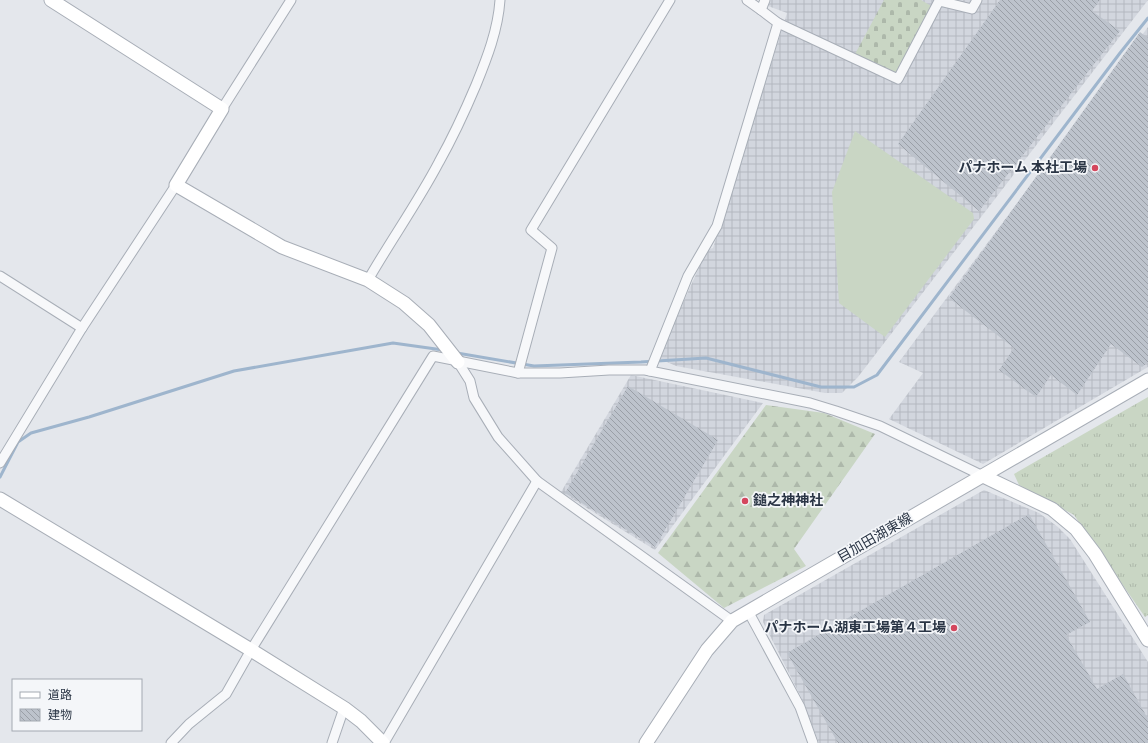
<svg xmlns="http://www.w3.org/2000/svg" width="1148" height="743" viewBox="0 0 1148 743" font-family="'Source Sans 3','Noto Sans JP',sans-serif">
<defs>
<pattern id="industrial-grid" width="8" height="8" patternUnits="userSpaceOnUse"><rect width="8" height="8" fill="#d2d6de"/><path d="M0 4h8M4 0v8" fill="none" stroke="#b4b8c0"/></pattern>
<pattern id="grass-tufts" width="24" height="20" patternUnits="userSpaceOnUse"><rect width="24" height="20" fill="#c9d6c4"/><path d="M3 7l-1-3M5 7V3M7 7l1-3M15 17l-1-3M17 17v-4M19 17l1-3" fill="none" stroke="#adb8aa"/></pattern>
<pattern id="forest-firs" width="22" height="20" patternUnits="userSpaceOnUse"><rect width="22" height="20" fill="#c9d6c4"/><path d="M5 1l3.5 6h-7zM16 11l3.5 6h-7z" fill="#adb8aa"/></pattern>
<pattern id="cemetery-stones" width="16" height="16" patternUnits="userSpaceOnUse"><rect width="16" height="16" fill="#c9d6c4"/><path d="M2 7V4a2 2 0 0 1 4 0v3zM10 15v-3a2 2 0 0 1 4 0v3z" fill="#adb8aa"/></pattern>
<pattern id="building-back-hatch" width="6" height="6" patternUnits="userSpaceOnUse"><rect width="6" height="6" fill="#bdc3cc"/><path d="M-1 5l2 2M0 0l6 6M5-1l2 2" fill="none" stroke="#9a9fa7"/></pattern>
</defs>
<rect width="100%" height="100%" fill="#e4e7ec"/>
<!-- industrial -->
<g fill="url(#industrial-grid)">
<path d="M771 0H1148L858 377 842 393H825L676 366 658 358 707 250 713 248 787 13 768 6Z"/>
<path d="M1148 27V367L983 464 889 419 923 373 899 362Z"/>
<path d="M631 375 763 403 655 550 561 492Z"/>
<path d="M984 490 1039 513 1058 527 1070 539 1148 662V743H819L801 697 763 622 764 615Z"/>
</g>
<!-- grass -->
<path fill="url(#grass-tufts)" d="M1148 397V615L1145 617 1074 515 1019 485 1014 474Z"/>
<!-- forest -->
<path fill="url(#forest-firs)" d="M766 405 824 413 875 434 794 549 806 566 724 608 658 553Z"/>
<!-- cemetery -->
<path fill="url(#cemetery-stones)" d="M884 0H921L933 7 896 77 854 56Z"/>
<!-- pitch -->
<path fill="#c9d6c4" d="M855 131 973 213 974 219 885 337 839 303 832 192Z"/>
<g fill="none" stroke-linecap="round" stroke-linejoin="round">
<!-- stream -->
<g stroke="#9eb5cd" stroke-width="3">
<path d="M457 353 534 366 641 362 706 358 821 387H854L877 375 1120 53 1148 18"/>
<path d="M0 477 18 442 31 433 89 417 234 371 393 343 443 350"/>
</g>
</g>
<!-- building -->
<g fill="url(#building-back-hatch)">
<path d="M1000 0H1100L1092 11 1120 31 979 211 898 144Z"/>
<path d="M1140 32 1148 38V362L1142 367 1111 344 1077 395 1051 375 1036 397 999 370 1014 348 949 298Z"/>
<path d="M628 386 718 440 655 547 565 493Z"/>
<path d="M1029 514 1090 622 1066 635 1097 689 1123 674 1148 719V743H838L787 653Z"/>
</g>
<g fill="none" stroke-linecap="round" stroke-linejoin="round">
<!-- street casing -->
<g stroke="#a8aeb7" stroke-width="11">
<g id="street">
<path d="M747 0 761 10 765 0"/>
<path d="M761 10 778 23 898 79 939 1 972 9 977 0"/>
<path d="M222 109 291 0"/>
<path d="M0 276 82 328"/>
<path d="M368 280C391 240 418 202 439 162 453 137 465 111 476 85 487 58 498 30 500 0"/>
<path d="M458 362 470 381 474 398 498 437 537 481 732 621"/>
<path d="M650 371 688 276 717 226 778 23"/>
<path d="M518 373 552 248 531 230 670 0"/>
<path d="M0 463 82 328 176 185"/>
<path d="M748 611 800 707 813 743"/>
<path d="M171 743 189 724 226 694 251 650 433 356 518 373H560L609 370H645L810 403 836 411 880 426 983 476"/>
<path d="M332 743 344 708"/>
<path d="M384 743 537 481"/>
</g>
</g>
<!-- secondary casing -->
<g stroke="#a8aeb7" stroke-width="15">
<g id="secondary">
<path d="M51 0 222 109 176 185 282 247 368 280 404 303 429 325 458 362"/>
<path d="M983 476 1052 509 1076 529 1095 554 1148 640"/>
<path d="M0 499 251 650 344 708 361 721 383 743"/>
<path d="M646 743 707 650 732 621 1148 380"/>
</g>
</g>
<!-- street -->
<use href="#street" stroke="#f7f8fa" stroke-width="9"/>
<!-- secondary -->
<use href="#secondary" stroke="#fff" stroke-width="13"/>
</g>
<!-- markers -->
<g fill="#d4465d" stroke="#f4f6f9" stroke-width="1.5">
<circle cx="1095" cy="168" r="4"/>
<circle cx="745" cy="501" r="4"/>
<circle cx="954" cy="628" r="4"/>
</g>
<g text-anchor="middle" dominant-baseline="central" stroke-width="3.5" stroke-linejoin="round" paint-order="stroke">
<!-- poi labels -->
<g font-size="14" font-weight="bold" fill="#2a3545" stroke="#f4f6f9" text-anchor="end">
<text x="1087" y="168">パナホーム 本社工場</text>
<text x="753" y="501" text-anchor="start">鎚之神神社</text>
<text x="946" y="628">パナホーム湖東工場第４工場</text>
</g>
<!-- street labels -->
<g font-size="14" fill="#2a3545" stroke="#f4f6f9">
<text transform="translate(875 538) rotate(-30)">目加田湖東線</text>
</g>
</g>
<!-- legend -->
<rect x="12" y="679" width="130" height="52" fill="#f4f6f9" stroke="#a3a9b1"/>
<rect x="20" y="692" width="20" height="6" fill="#ffffff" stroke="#a3a9b1"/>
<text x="48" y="699" font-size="12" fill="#2a3545">道路</text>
<rect x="20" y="709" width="20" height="12" fill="url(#building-back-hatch)" stroke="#a3a9b1"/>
<text x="48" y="719" font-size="12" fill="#2a3545">建物</text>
</svg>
